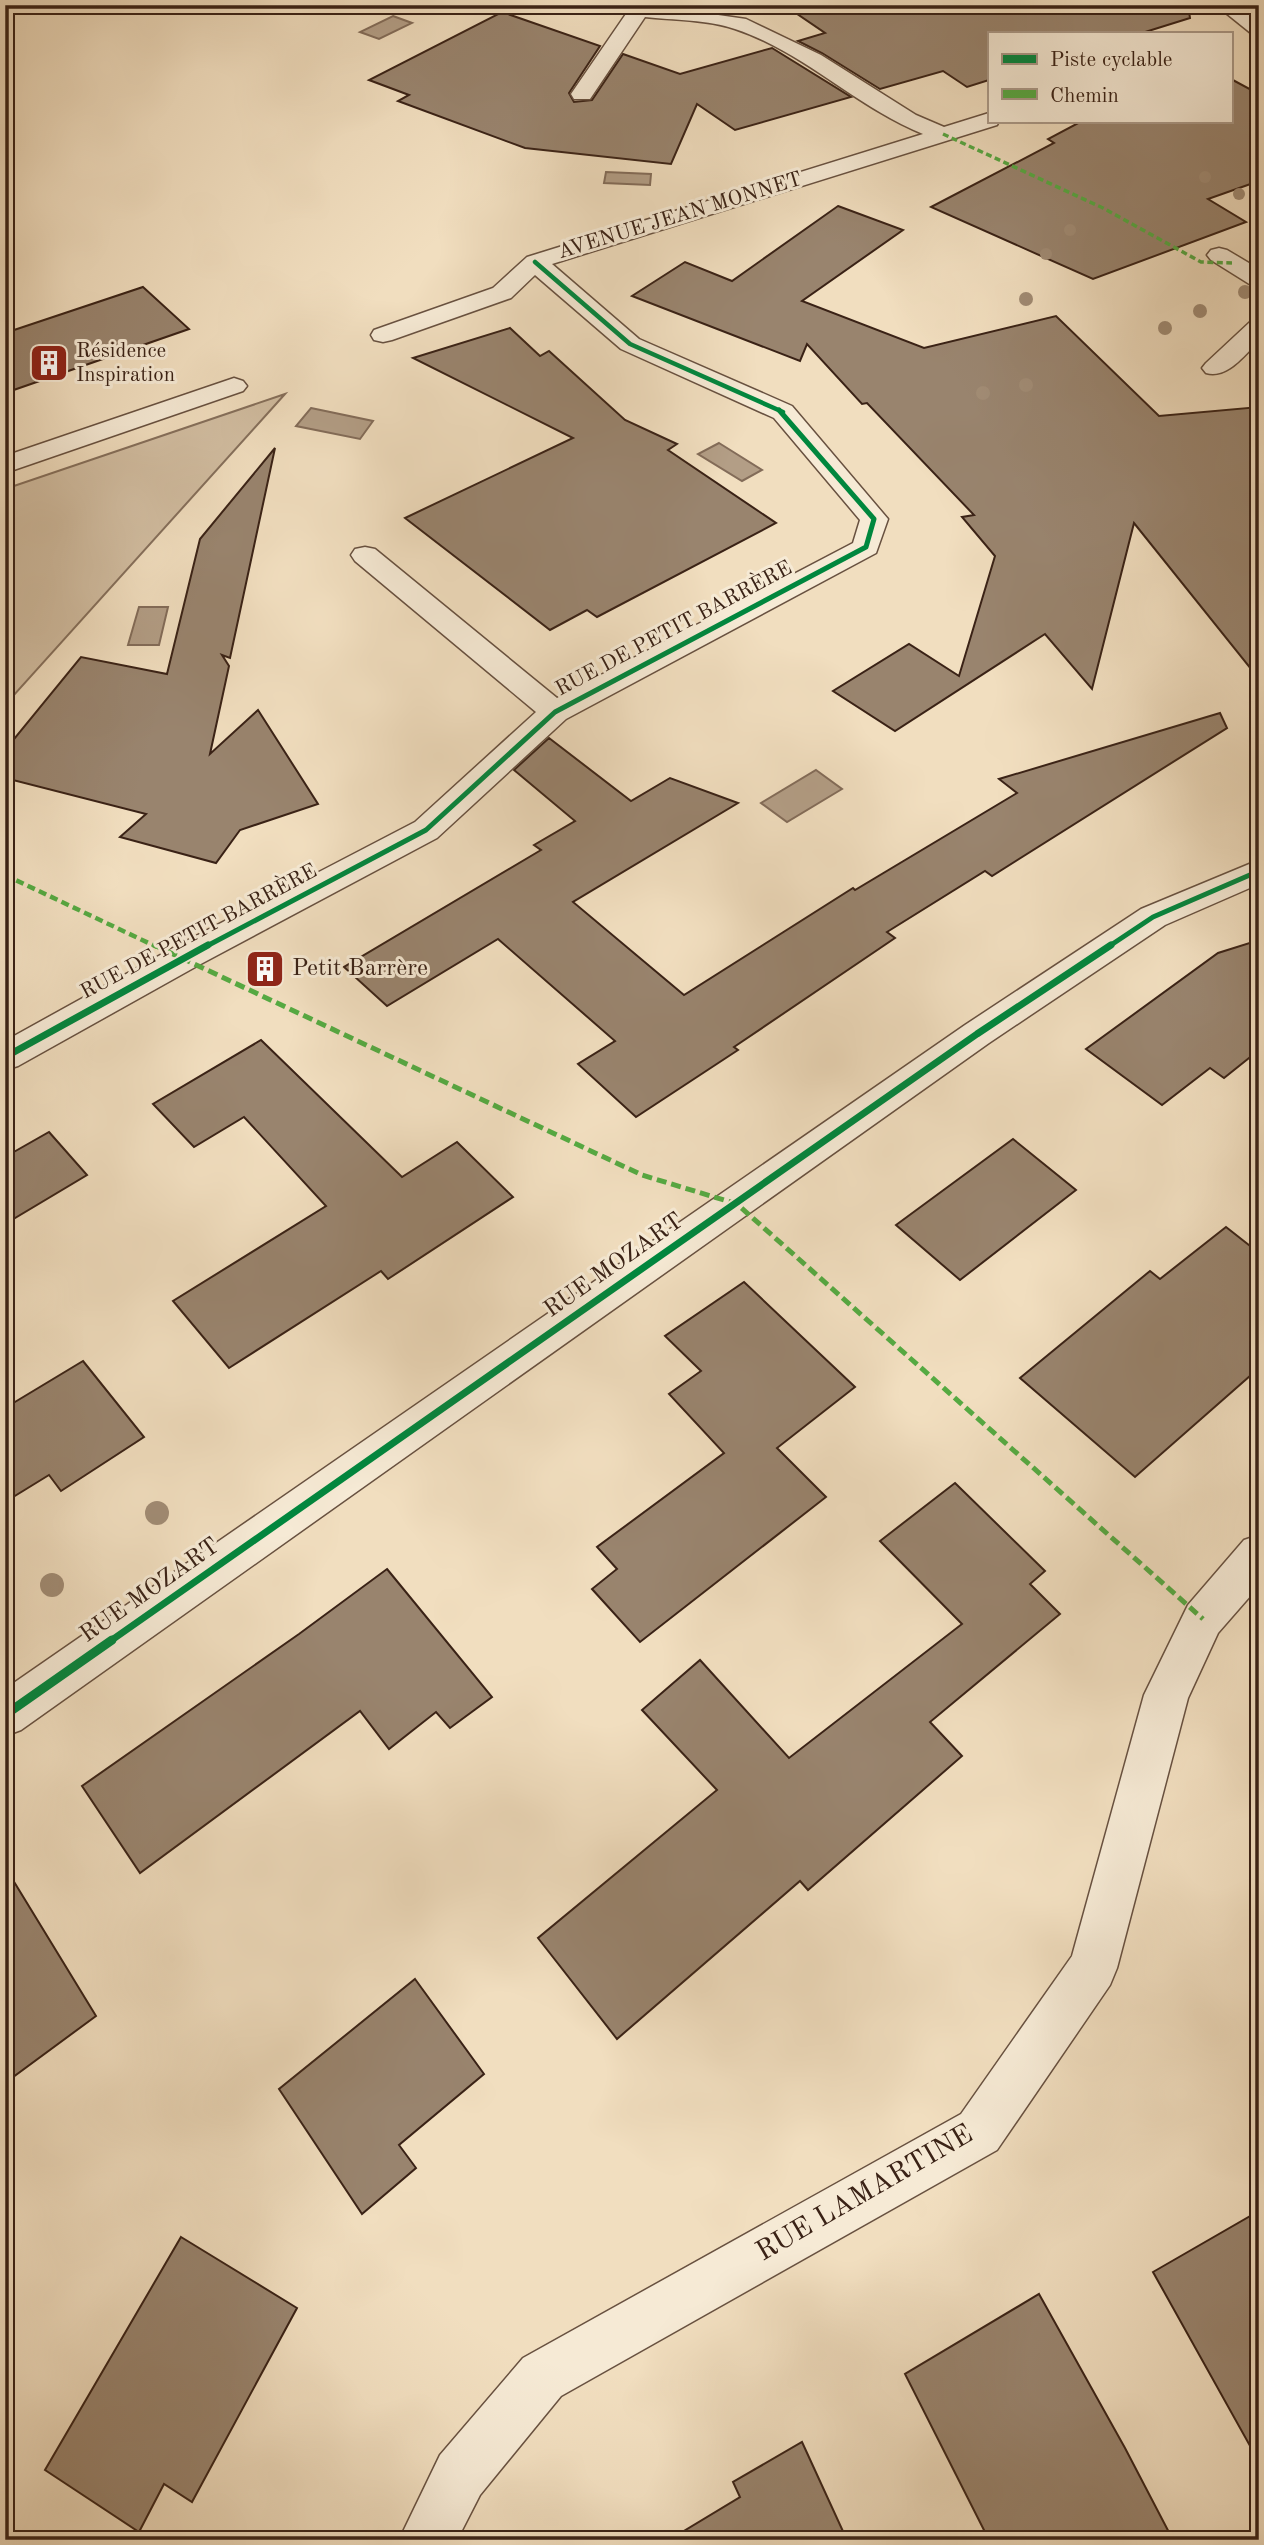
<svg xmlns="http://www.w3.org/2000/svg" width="1264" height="2545" viewBox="0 0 1264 2545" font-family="'Old Standard TT',serif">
<rect width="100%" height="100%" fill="#f1debf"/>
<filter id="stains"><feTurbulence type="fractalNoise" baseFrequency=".00286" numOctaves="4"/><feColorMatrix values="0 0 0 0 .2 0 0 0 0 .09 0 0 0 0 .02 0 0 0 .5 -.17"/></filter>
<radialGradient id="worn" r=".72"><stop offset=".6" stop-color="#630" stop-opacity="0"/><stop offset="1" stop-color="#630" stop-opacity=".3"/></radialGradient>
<!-- green -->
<path fill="#d2bea2" stroke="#86705c" stroke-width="2" d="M285 394 5 705V489Z"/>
<!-- water -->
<g fill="#b39e86" stroke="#836c59" stroke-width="2">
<path d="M393 16 412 23 379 39 360 32Z"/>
<path d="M606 172 651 174 650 185 604 183Z"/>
<path d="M311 408 373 421 360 439 296 426Z"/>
<path d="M719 443 762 470 742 481 698 454Z"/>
<path d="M139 607H168L159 645H128Z"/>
<path d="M816 770 842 789 787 822 761 803Z"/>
</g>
<!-- building -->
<g fill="#99846e" stroke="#3a2216" stroke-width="2">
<path d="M784 5H1188L1190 18 1142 33H989V80L967 87 943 71 880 89 822 53 798 41 825 33Z"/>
<path d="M502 12 600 46 569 93 574 102 592 100 623 54 680 74 772 48 851 97 735 130 697 104 671 164 525 148 398 101 409 95 369 80Z"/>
<path d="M1231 79 1259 94V181L1208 199 1246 222 1093 279 931 207 1054 143 1048 139 1082 121H1231Z"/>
<path d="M838 206 903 230 802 301 924 348 1056 316 1159 416 1259 407V679L1134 523 1092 689 1045 634 895 731 833 691 909 644 959 676 995 556 962 517 974 515 867 403 862 404 807 344 800 361 632 296 685 262 732 281Z"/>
<path d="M143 287 189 329 5 393V333Z"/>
<path d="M510 328 540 356 549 351 625 420 677 444 668 450 776 523 597 617 587 610 550 630 405 518 573 438 413 358Z"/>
<path d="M275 448 230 658 222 655 229 666 210 754 258 710 318 804 240 830 216 863 120 837 146 814 5 778V750L81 657 167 674 200 539Z"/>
<path d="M1220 713 1227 728 992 876 985 871 887 932 895 938 734 1047 738 1050 636 1117 578 1064 615 1041 498 939 387 1006 344 967 541 850 534 845 575 821 514 770 549 738 631 801 670 778 738 803 573 902 684 995 853 888 855 890 1017 793 999 779Z"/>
<path d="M1259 940V1050L1224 1078 1210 1068 1162 1105 1086 1049 1218 953Z"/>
<path d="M261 1040 402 1177 457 1142 513 1197 388 1279 381 1271 229 1368 173 1301 326 1206 244 1117 194 1147 153 1104Z"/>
<path d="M49 1132 87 1175 5 1224V1157Z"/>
<path d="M1013 1139 1076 1190 960 1280 896 1225Z"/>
<path d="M1226 1227 1259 1253V1368L1135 1477 1020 1378 1150 1271 1160 1279Z"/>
<path d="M744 1282 855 1387 777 1448 826 1497 640 1642 592 1589 617 1569 597 1547 724 1453 669 1394 701 1371 665 1336Z"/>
<path d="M83 1361 144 1437 61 1491 49 1475 5 1502V1408Z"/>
<path d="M955 1483 1045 1571 1030 1584 1060 1614 930 1722 962 1756 808 1890 800 1881 617 2039 538 1938 717 1790 642 1710 700 1660 789 1758 962 1624 880 1541Z"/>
<path d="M387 1569 492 1697 450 1728 436 1712 389 1749 360 1711 140 1873 82 1786 299 1634Z"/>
<path d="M5 1867 96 2016 5 2083Z"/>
<path d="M415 1979 484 2074 399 2145 416 2168 362 2214 279 2089Z"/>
<path d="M1259 2211V2462L1153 2272Z"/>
<path d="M181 2237 297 2308 192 2502 164 2484 139 2532 45 2470Z"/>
<path d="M1039 2294 1125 2448 1173 2540H989L905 2374Z"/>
<path d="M802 2442 847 2540H669L740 2497 733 2482Z"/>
</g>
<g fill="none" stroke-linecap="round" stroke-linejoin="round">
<!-- minor casing -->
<g stroke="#685140" stroke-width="3">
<g id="minor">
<path d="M622 5H649L746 19 821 55 916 115 944 127 989 113V121H999L997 125 552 264 639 339 792 406 888 519 876 553 566 719 437 838 197 966 18 1066 5 1070V1041L173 948 415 822 536 712 355 561 351 555 355 549 365 547 375 549 557 698 853 543 860 520 774 418 621 349 535 275 511 298 392 340 383 342 374 340 371 335 374 330 493 288 527 257 923 134C856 107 804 52 735 29 710 20 672 20 645 17L590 99H574L571 94 628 11Z"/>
<path d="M1216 5H1239L1259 20V36L1252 34Z"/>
<path d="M1219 248 1227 250 1259 269V287L1251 285 1211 260 1207 255 1211 250Z"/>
<path d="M1259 320V341C1244 355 1228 379 1206 373L1202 368 1206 363 1250 322Z"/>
<path d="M234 378 243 381 247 386 243 391 5 473V456Z"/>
<path d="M1259 860V884L1165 925 989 1043 21 1730 5 1736V1689L965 1025 1141 909Z"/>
<path d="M1259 1535V1586L1218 1633 1188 1698 1117 1968 1110 1985 997 2150 561 2396 480 2495 457 2540H399L440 2455 523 2358 961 2114 1072 1956 1144 1695 1188 1605 1244 1540Z"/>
</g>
</g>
<!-- minor -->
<use href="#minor" fill="#f6ead5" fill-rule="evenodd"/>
<!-- quiet-far2 -->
<path stroke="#55aa42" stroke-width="3.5" stroke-dasharray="6 3.5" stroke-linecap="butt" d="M943 134 1103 208 1201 262 1232 263"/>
<!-- quiet-far1 -->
<path stroke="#55aa42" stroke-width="4.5" stroke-dasharray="8 4.5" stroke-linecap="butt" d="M5 875 157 947"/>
<!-- quiet -->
<path stroke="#55aa42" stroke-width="5" stroke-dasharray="10 5" stroke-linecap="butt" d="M154 945 642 1175 737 1204 1203 1619"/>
<!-- cycleway-far3 casing -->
<g stroke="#f6ead5" stroke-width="7">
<path id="cycleway-far3" d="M535 262 630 344 783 412"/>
</g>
<!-- cycleway-far2 casing -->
<g stroke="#f6ead5" stroke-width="9">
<g id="cycleway-far2">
<path d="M205 947 426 830 555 712 866 547 874 519 779 410"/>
<path d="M1108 947 1153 917 1259 871"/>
</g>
</g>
<!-- cycleway-far1 casing -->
<g stroke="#f6ead5" stroke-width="11">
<g id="cycleway-far1">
<path d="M5 1057 208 945"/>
<path d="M109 1642 977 1034 1111 945"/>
</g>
</g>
<!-- cycleway casing -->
<g stroke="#f6ead5" stroke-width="13">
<path id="cycleway" d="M5 1715 112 1640"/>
</g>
<!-- cycleway-far3 -->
<use href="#cycleway-far3" stroke="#00873e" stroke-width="4.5"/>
<!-- cycleway-far2 -->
<use href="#cycleway-far2" stroke="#00873e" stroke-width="5"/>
<!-- cycleway-far1 -->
<use href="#cycleway-far1" stroke="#00873e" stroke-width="7"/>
<!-- cycleway -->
<use href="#cycleway" stroke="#00873e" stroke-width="9"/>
</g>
<!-- trees -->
<g fill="#a18c75">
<circle cx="1205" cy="177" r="6"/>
<circle cx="1239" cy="194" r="6"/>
<circle cx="1070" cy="230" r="6"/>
<circle cx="1046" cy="254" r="6"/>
<circle cx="1245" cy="292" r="7"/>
<circle cx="1026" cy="299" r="7"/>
<circle cx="1200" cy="311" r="7"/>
<circle cx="1165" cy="328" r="7"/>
<circle cx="1026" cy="385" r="7"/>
<circle cx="983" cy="393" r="7"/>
<circle cx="157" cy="1513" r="12"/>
<circle cx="52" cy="1585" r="12"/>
</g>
<!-- icons -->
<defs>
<g id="building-square" transform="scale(2.0125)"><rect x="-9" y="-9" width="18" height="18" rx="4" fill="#8f2418" stroke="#f6ead5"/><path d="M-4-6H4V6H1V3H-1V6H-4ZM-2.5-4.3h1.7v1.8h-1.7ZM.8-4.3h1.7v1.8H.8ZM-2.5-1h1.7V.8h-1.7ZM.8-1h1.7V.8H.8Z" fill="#fff"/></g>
</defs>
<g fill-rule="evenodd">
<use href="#building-square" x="49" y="363"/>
<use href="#building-square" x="265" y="969"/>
</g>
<g text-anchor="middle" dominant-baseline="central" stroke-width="6" stroke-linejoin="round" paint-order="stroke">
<!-- far-street labels -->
<g font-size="21" fill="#3a2216" stroke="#f6ead5">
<text transform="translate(680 216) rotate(-17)">AVENUE JEAN MONNET</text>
<text transform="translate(674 629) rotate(-28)">RUE DE PETIT BARRÈRE</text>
<text transform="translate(199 932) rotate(-28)">RUE DE PETIT BARRÈRE</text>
</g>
<!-- far-poi labels -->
<g font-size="21" fill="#3a2216" stroke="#f6ead5" text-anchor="start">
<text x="76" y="351">Résidence<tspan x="76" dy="24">Inspiration</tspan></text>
</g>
<!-- poi labels -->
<g font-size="24" fill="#3a2216" stroke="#f6ead5" text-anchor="start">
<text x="292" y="969">Petit Barrère</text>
</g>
<!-- street labels -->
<g font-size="24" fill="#3a2216" stroke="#f6ead5">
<text transform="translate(614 1266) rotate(-35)">RUE MOZART</text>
<text transform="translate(150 1591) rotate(-35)">RUE MOZART</text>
</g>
<!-- near-street labels -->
<g font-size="28" fill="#3a2216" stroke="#f6ead5">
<text transform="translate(865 2194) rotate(-30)">RUE LAMARTINE</text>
</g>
</g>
<!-- margin -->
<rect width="1264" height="2545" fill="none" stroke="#f1debf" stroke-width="28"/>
<rect x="7" y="7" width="1250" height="2531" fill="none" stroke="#3a2216" stroke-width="3.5"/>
<rect x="14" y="14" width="1236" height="2517" fill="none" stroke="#3a2216" stroke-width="2"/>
<!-- legend -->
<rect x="988" y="32" width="245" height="91" fill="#f6ead5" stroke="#ab9a89" stroke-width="2"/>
<rect x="1002" y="54" width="35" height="10" fill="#00873e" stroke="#ab9a89" stroke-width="2"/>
<text x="1050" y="66" font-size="21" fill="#3a2216">Piste cyclable</text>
<rect x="1002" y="89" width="35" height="10" fill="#55aa42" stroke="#ab9a89" stroke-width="2"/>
<text x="1050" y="102" font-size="21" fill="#3a2216">Chemin</text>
<rect width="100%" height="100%" filter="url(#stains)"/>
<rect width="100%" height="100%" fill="url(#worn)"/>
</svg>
